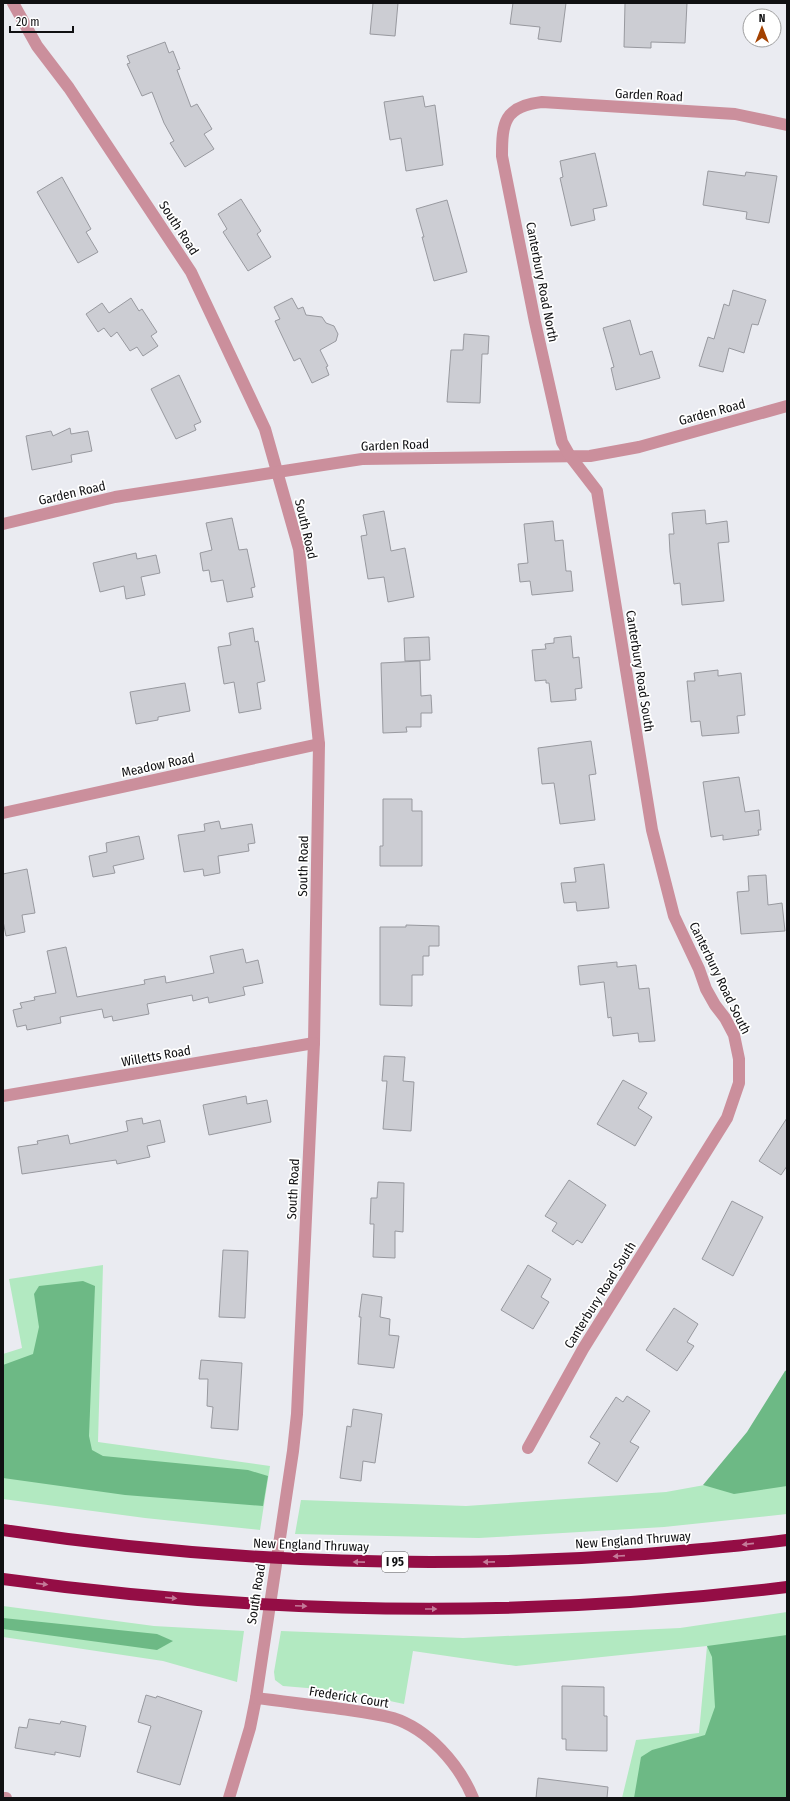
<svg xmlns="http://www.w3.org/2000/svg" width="790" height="1801" viewBox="0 0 790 1801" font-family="'Fira Sans Condensed',sans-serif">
<rect width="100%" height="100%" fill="#eaebf1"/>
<!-- green -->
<g fill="#b2e9c1">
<path d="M103 1265 98 1442 270 1466 260 1530 145 1518 3 1499V1354L22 1348 9 1279Z"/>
<path d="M787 1470V1514L664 1527 479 1538 295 1534 301 1500 466 1506 666 1492Z"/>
<path d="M3 1606 154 1626 244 1631 237 1682 163 1661 3 1637Z"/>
<path d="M787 1612V1798H622L636 1740 699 1733 707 1646 516 1666 413 1651 404 1704 343 1691 283 1686 275 1680 274 1672 281 1631 463 1638 680 1628Z"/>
</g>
<!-- forest -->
<g fill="#6db985">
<path d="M83 1281 95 1286 89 1436 92 1450 103 1456 248 1470 268 1476 263 1506 125 1495 3 1478V1365L33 1354 39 1327 34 1294 39 1286Z"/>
<path d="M787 1370V1486L734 1494 703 1485 747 1432 785 1371Z"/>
<path d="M3 1618 157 1634 173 1641 157 1650 3 1629Z"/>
<path d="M787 1635V1798H634L641 1757 652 1750 705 1735 715 1707 712 1657 707 1646Z"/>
</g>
<!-- building -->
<g fill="#cccdd3" stroke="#98999f">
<path d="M373 3H398L395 36 370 34Z"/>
<path d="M513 3H566L561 42 538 39 540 27 510 24Z"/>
<path d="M625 3H687L685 43 651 42V48L624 47Z"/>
<path d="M165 42 169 53 173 51 180 69 177 70 191 107 197 104 212 129 204 134 214 149 185 167 170 143 174 141 164 123 152 92 142 96 127 64 130 63 127 56Z"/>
<path d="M423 96 425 107 435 105 443 165 406 171 401 138 390 140 384 102Z"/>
<path d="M595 153 607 206 593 209 595 220 571 226 560 178 563 177 560 161Z"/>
<path d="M708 171 745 176 746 172 777 176 769 223 746 219 747 212 703 205Z"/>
<path d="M62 177 91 229 86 232 98 252 78 263 37 192Z"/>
<path d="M241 199 261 231 257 234 271 257 248 271 223 232 227 229 218 214Z"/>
<path d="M447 200 467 272 434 281 422 237H424L416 209Z"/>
<path d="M733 290 766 300 758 325 752 324 744 353 729 348 723 372 699 366 708 337 714 339 724 304 729 306Z"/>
<path d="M131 298 139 311 142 309 157 332 151 336 158 346 143 356 137 347 130 351 117 332 111 337 104 328 98 332 86 314 102 303 109 313Z"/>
<path d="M292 298 298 309 303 307 306 315 322 317 326 323 334 326 338 334 336 341 320 350 328 366 326 367 329 375 312 383 300 358 294 361 275 321 280 319 274 307Z"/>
<path d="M630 320 640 355 652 351 660 378 616 390 611 368 614 367 603 328Z"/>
<path d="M464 334 489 336 488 354H482L480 403 447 402 451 350H463Z"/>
<path d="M179 375 201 422 194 425 196 430 176 439 151 389Z"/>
<path d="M70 428 71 434 88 431 92 451 71 455 72 462 32 470 26 436 51 431 53 436Z"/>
<path d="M705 510 706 524 727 521 729 542 718 543 724 601 682 605 680 583 674 584 670 552 669 534H674L672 513Z"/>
<path d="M384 511 391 551 405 548 414 597 388 602 384 577 368 579 361 536 367 535 363 515Z"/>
<path d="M232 518 239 550 247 549 255 587 251 588 253 597 227 602 223 580 211 582 209 570 203 571 200 553 212 550 206 523Z"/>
<path d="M553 521 555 541 563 540 566 571H571L573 591 532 595 530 581 520 582 518 564 528 563 524 524Z"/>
<path d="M136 553 137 559 156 555 160 573 141 577 145 595 126 599 124 586 100 592 93 563Z"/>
<path d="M253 628 255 642 258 641 265 681 257 683 261 709 239 713 234 682 224 684 218 647 231 645 229 633Z"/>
<path d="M571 636 573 658 579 657 582 688 575 689 576 700 551 702 549 683H546V680L535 681 532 650 546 649 545 644 554 643V638Z"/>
<path d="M429 637 430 660 405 661 404 638Z"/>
<path d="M420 661 421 696 431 695 432 713H421V727H406L407 732 383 733 381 663Z"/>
<path d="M718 670V676L741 673 745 715 737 716 739 733 702 736 700 721 691 722 687 681H695L694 673Z"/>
<path d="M185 683 190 711 158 717V720L136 724 130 692Z"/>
<path d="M591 741 596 774 589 775 595 820 560 824 554 783 542 784 538 748Z"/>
<path d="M739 777 745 812 759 810 761 830H758L759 835 723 840V835L711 837 703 782Z"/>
<path d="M383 799H412V811H422V866H380V846H383Z"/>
<path d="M219 821 221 829 252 824 255 843 248 844 249 851 218 856 220 873 204 876 203 869 184 872 178 835 205 831 204 824Z"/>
<path d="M139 836 144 859 113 866 115 873 93 877 89 856 107 852 106 843Z"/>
<path d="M604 864 609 908 577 911 576 902 564 903 561 883 576 882 574 868Z"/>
<path d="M27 869 35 913 22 915 25 932 6 936 3 921V874Z"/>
<path d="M766 875 768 905 782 903 785 931 741 934 737 892 749 891 748 876Z"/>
<path d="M406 925 439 926V946H429V956H423V975H412V1006L380 1005V927H406Z"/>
<path d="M66 947 77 997 145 984 144 980 165 976 166 983 214 973 210 956 243 949 246 963 258 960 263 983 243 987 245 995 209 1003 208 997 193 1001 192 995 147 1004 149 1014 113 1021 112 1016 104 1018 102 1009 60 1017 61 1023 27 1030 26 1025 17 1027 13 1010 22 1008 20 1003 35 1000 34 997 56 993 47 951Z"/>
<path d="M617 962V967L636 965 639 989 649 988 655 1041 639 1042 638 1033 613 1036 611 1017 608 1018 604 982 580 985 578 966Z"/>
<path d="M384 1056 405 1057 403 1081 414 1082 411 1131 383 1129 387 1081H382Z"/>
<path d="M623 1080 647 1093 638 1108 652 1117 635 1146 597 1124Z"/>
<path d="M246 1096 247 1104 267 1100 271 1122 209 1135 203 1105Z"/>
<path d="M142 1118 143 1124 160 1120 165 1142 147 1146 150 1157 117 1164 116 1160 22 1174 18 1147 38 1144 37 1141 68 1135 70 1144 128 1131 126 1121Z"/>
<path d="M787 1118V1166L781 1175 759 1161Z"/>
<path d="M569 1180 606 1205 582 1243 577 1240 573 1245 552 1231 557 1223 545 1216Z"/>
<path d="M378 1182 404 1183 403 1232 395 1231V1258L373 1257 374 1224H370L371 1198H377Z"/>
<path d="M732 1201 763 1217 733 1276 702 1259Z"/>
<path d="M223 1250 248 1251 245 1318 219 1317Z"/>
<path d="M528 1265 551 1279 541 1297 549 1302 533 1329 501 1310Z"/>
<path d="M362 1294 382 1297 380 1317 390 1319 389 1335 399 1336 394 1368 358 1364 361 1317H359Z"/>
<path d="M674 1308 698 1324 687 1342 694 1346 677 1371 646 1350Z"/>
<path d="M201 1360 242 1363 238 1430 211 1428 213 1407 207 1406 208 1379H199Z"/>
<path d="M627 1396 650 1411 630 1442 639 1447 617 1482 588 1463 600 1443 590 1437 616 1397 623 1402Z"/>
<path d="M353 1409 382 1414 375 1463 363 1461 361 1481 340 1478 347 1426 351 1427Z"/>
<path d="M562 1686 604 1687V1716H607V1751L566 1750V1739H562Z"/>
<path d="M146 1695 156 1698 157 1696 202 1711 180 1785 137 1772 151 1726 138 1722Z"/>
<path d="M29 1719 60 1724 61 1721 86 1726 80 1757 55 1752V1755L15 1748 19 1727 27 1728Z"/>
<path d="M538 1778 608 1787 607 1798H536Z"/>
</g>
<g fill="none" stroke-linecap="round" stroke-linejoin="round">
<!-- minor -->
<g stroke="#cb8f9c" stroke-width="12">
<path d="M13 3 37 46 69 88 191 272 265 429 299 549 319 744 314 1043 297 1414 293 1451 256 1698 250 1728 229 1798"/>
<path d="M3 524 115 497 362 459 590 456 639 447 787 406"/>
<path d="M3 813 319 744"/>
<path d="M3 1096 314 1043"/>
<path d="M528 1448 583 1349 727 1118 739 1083V1059L734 1035 725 1018 715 1005 706 989 699 969 674 916 652 830 597 491 570 456 562 442 535 322 502 156C502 123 504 106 542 102L735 114 787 125"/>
<path d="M256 1698C282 1701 309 1705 335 1708 354 1711 374 1713 393 1718 428 1729 459 1764 473 1798"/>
<path d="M3 1798H6"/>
</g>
<!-- motorway -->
<g stroke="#940d45" stroke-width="12">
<path d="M3 1530C216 1562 431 1570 645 1554 693 1550 740 1546 787 1540"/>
<path d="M3 1579C263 1615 526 1619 787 1587"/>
</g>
</g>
<!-- one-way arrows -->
<defs><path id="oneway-solid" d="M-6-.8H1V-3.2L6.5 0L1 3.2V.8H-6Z"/></defs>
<g fill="#c47a99">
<use href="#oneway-solid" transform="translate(748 1544) rotate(174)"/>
<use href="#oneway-solid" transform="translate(619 1556) rotate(176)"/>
<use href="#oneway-solid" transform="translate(359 1562) rotate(-179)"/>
<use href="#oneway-solid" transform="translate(489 1562) rotate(179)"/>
<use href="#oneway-solid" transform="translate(42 1584) rotate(7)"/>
<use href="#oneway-solid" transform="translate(171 1598) rotate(5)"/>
<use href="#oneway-solid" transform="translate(301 1606) rotate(3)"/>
<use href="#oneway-solid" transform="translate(431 1609)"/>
</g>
<g text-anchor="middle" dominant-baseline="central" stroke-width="3.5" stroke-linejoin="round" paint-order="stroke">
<!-- shield labels -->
<rect fill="#fff" stroke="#585859" stroke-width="1" x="382" y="1552" width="26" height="20" rx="3"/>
<g font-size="12" font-weight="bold" fill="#101012">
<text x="395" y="1562">I 95</text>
</g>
<!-- street labels -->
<g font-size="13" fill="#101012" stroke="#fff">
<text transform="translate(649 95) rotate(3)">Garden Road</text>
<text transform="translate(179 228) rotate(57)">South Road</text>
<text transform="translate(542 282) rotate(79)">Canterbury Road North</text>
<text transform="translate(712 412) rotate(-15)">Garden Road</text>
<text transform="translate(395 445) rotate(-2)">Garden Road</text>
<text transform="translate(72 493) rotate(-13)">Garden Road</text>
<text transform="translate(306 529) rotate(77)">South Road</text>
<text transform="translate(640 671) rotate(81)">Canterbury Road South</text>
<text transform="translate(158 765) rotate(-12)">Meadow Road</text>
<text transform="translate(303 866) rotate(-89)">South Road</text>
<text transform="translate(720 978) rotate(64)">Canterbury Road South</text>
<text transform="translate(156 1056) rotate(-10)">Willetts Road</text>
<text transform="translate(293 1189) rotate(-87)">South Road</text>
<text transform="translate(600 1295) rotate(-58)">Canterbury Road South</text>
<text transform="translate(633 1540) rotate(-4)">New England Thruway</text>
<text transform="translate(311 1545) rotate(2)">New England Thruway</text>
<text transform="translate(256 1594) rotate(-81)">South Road</text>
<text transform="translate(349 1697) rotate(9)">Frederick Court</text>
</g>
</g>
<!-- border -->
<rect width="790" height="1801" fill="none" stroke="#101012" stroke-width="8"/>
<!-- north arrow -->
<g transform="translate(762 28)"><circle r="19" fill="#ffffff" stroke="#9f9fa0"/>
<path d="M0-3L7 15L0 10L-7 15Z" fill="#a34100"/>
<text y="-6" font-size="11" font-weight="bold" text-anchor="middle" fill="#101012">N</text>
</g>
<!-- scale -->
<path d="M10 26v6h63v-6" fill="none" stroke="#101012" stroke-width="2"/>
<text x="16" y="26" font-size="12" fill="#101012" stroke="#ffffff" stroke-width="3" paint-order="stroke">20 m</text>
</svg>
